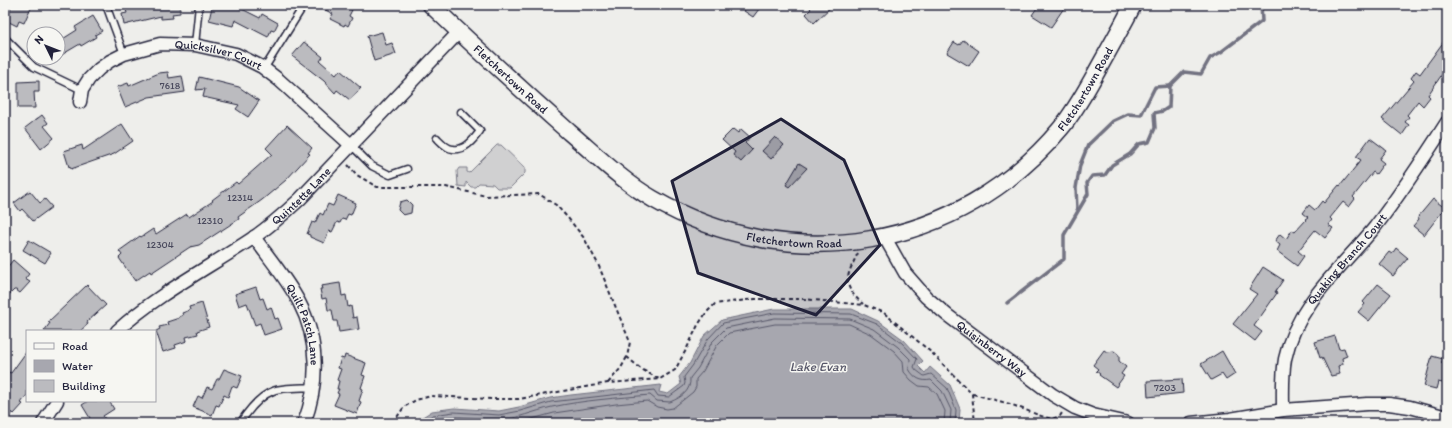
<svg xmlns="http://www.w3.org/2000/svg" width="1452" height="428" viewBox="0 0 1452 428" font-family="Itim,sans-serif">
<rect width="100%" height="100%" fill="#eeeeeb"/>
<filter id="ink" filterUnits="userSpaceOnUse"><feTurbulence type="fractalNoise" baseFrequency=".025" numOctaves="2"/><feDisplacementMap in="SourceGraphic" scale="8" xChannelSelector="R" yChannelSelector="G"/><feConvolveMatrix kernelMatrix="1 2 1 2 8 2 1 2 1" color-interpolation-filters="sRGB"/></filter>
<g filter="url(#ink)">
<!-- green -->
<path fill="#d0d0d1" stroke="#797986" d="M497 145H501L525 168V173L510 188H497L493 184 479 183 475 187H471L466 182V187L458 186 457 171 459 168H467V172L469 173Z"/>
<!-- water -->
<path fill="#a7a7af" stroke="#727281" d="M774 309H852L878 321 904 340 923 361 918 366 925 373 930 367 950 385 960 409 959 423H413L432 411 454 408 499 411 519 407 550 398 571 395 661 385 659 392 668 394 681 384 679 377 690 363 704 336 722 320Z"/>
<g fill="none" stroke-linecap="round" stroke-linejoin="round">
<!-- shore -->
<g stroke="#575769" stroke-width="1">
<path d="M419 423 433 415 454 412 499 415 520 411 551 402 654 390 658 396 669 397 684 386 685 383 684 377 693 365 708 339 723 323 774 313 851 314 877 324 902 343 917 359 914 367 916 370 924 376 931 374 947 388 956 410 955 423"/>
<path d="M429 423C450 411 476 421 499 420 517 419 534 411 552 407 584 400 618 398 650 395L657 401 670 402C682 397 691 391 690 378L698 368 712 342 726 328 775 318 850 319 874 329 898 347 910 359 909 369C914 378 921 382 931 380L942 391 951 410 950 423"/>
<path d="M517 423 554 413 616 404 647 401 657 407 667 409 673 408 693 392 696 387V379L703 371 717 345 729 333 775 324H849L871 334 894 351 903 361 904 372 911 380 919 386 929 387 937 394 945 411 944 423"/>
</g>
<!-- stream -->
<g stroke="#727281" stroke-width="3.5">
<path d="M1077 209 1076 188 1080 165 1088 145 1113 121 1128 114 1141 115 1155 87 1170 86"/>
<path d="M1007 303 1064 259V235L1088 194 1087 183 1092 176 1105 175 1112 165 1130 154 1139 144 1149 142 1155 128 1154 113 1163 111 1169 107 1170 86 1184 72 1201 74 1210 58 1221 52 1262 21 1261 5"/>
</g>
</g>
<!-- building -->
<g fill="#bbbbbf" stroke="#22223b">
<path d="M12 5H32L24 23 19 21 17 26 5 20Z"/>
<path d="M132 5H180V13L172 14 173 18 161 19V16L124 25 122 14 127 13 125 7Z"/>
<path d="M215 5H230L238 7 260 18 262 14 278 23 274 31 271 30 268 37 235 20 233 26 209 20 212 7 214 8Z"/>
<path d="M316 5H343L352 10 349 16 352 18 348 26 345 24 344 26 330 19 333 14Z"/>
<path d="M749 5H762L753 17 744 11Z"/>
<path d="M807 5H833L814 23 806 14 811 9Z"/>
<path d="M1039 5H1066L1051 27 1032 15Z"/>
<path d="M93 16 102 31 95 35 96 37 81 46 80 44 58 57V42L77 30 75 27Z"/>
<path d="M382 32 386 45 392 43 396 54 374 61 367 36Z"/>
<path d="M1447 37V67L1428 95 1430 97 1423 106 1418 101 1407 115 1409 117 1405 122 1409 125 1402 135 1382 119 1414 81 1411 78 1416 71 1420 74Z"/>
<path d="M963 40 979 51 969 66 947 53 954 42 959 45Z"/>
<path d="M304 42 323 57 320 61 336 75 340 70 361 88 350 100 337 90 335 93 324 81 292 56Z"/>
<path d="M168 72 169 78 182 76 185 92 149 97 125 107 117 87 128 83 129 86 159 73Z"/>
<path d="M199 77 239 87 259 101 248 117 236 109 239 105 203 97 205 89 196 90Z"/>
<path d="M39 81V92H34L35 108H18V82Z"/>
<path d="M42 115 48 123 44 126 54 138 41 149 25 128Z"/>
<path d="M122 124 133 141 114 154 71 169 70 166 69 167 64 151 82 145 83 150Z"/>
<path d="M287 125 312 148 308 153 310 154 286 180 262 200 238 217 239 219 199 245 190 247 151 273 150 271 135 281 119 258 122 255 119 251 140 236 141 237 153 229 156 234 187 214 189 217 213 201 212 200 236 182 238 184 272 154 266 148Z"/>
<path d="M733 129 738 133 741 129 750 137 745 143 752 150 741 162 733 155 735 152 722 140Z"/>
<path d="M775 137 784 145 771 159 762 151Z"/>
<path d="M1370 138 1386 150 1379 159 1384 163 1376 174 1373 172 1353 197 1355 199 1349 207 1343 202 1330 218 1332 220 1328 225 1333 228 1325 238 1315 230 1298 251 1304 256 1297 266 1277 251 1280 245 1275 241 1280 234 1286 239 1292 230 1295 232 1306 220 1305 219 1308 217 1303 213 1309 205 1315 210 1322 201 1324 203 1339 185 1340 186 1361 160 1356 157Z"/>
<path d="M799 163 807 168 789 187 786 185Z"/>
<path d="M30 191 40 203 45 199 52 207 33 221 22 209 20 211 14 203Z"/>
<path d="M338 195 356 203 351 215 348 214 345 220 342 219 340 223 337 222 332 232 329 231 324 243 310 237V235L307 234 312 222 315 223 320 213 323 215 328 204 333 206Z"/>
<path d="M1433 199 1445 208 1424 235 1413 226 1419 219 1418 217Z"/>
<path d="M407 200 412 205 411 213 403 215 398 210 400 202Z"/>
<path d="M29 240 51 253 45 263 23 250Z"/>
<path d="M1396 248 1408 258 1393 276 1379 264 1389 252 1392 254Z"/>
<path d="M13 260 29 274 25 279 30 282 20 293 16 290H14L5 299V270Z"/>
<path d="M1263 267 1283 280 1275 292 1277 293 1254 326 1262 332 1255 341 1233 324 1257 294 1249 289Z"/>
<path d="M340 283 342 296 346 295 348 307 351 306 353 318 357 317 359 329 339 332 337 321H334L332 310H328L326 298 322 299 320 289H322L321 286Z"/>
<path d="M1378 284 1391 294 1369 321 1358 312 1365 304 1363 302Z"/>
<path d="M87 285 106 305 87 322 88 324 80 331H44L50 323 48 322Z"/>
<path d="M256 287 260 299 263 298 267 309 271 307 275 319 278 318 282 329 264 335 260 323 255 325 247 303 239 306 235 294Z"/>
<path d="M202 303 209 327 197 331 198 334 186 337 187 341 175 345 176 348 163 352 156 331 160 329 159 327 168 325 167 322 179 318V317L183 315 182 313 190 310 189 307Z"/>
<path d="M1335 336 1339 349 1344 348 1347 356 1342 358 1343 364 1338 366 1340 374 1331 376 1322 357 1320 358 1315 342Z"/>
<path d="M1104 350 1107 352 1114 351 1119 355V361L1126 367 1121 374 1124 376 1116 387 1099 375 1100 374 1096 371 1098 369 1093 365Z"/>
<path d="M27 351V395L21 403 23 404 14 414 12 412 5 423V377L9 372 11 373Z"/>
<path d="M1222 351 1235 374 1226 380 1222 374 1211 380 1201 364Z"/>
<path d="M345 355 366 363 362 375 365 376 361 388 363 389 359 401 361 402 357 414 334 405 339 394 337 393 339 389H337L339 381 337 380 341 369 338 368 341 358 344 359Z"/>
<path d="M1432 356 1443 359 1441 363 1447 365V384L1438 382 1436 389 1424 386Z"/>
<path d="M224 369 242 376 237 388 232 386 228 397 224 395 219 406 216 405 212 415 193 407 198 396 202 398 207 387 212 389 217 379H219Z"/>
<path d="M1182 379 1183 393 1148 397 1147 381Z"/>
<path d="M88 401H109L114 409 103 416 105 419 99 423H93L82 405Z"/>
</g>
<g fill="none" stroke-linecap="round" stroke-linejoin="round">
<!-- lane casing -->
<g stroke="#22223b" stroke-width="9">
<g id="lane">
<path d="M106 5 124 54"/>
<path d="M5 38 34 67 82 90"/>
<path d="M195 45 199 5"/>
<path d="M264 69 304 5"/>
<path d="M437 138C441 142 447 149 453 149 465 151 474 139 480 131L461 112"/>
<path d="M352 146 372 166 390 175 407 169"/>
<path d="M240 423C248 411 259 396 273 391 283 387 304 388 314 387"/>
</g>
</g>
<!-- street casing -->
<g stroke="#22223b" stroke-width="15">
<g id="street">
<path id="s1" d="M80 102 82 90 89 79 99 69 110 61 124 54 160 44 195 45 236 54 262 67 279 80 352 146"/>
<path id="s2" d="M884 236 905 273 926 297 947 315 1053 395 1075 408 1093 415 1128 423"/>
<path id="s3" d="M254 237C269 258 287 279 299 302 319 340 319 384 304 423"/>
<path id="s4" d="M117 331C157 294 208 268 253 238 270 226 285 213 300 199L459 32"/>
<path id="s5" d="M1283 410C1283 393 1282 376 1285 359 1296 305 1342 267 1375 227 1401 193 1424 158 1447 122"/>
<path d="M43 423 57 401"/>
<path d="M1191 423 1230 419 1283 410 1367 404H1389L1410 407 1447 417"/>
</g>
</g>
<!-- secondary casing -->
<g stroke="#22223b" stroke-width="19">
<g id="secondary">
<path id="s6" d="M431 5C476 48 522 90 569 132 596 155 622 181 653 199 790 278 959 251 1061 128 1073 113 1083 96 1092 80 1106 55 1120 30 1133 5"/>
</g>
</g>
<!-- path -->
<g stroke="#22223b" stroke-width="2" stroke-dasharray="4 3" stroke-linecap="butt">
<path d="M348 165 357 175 377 187H446L486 196 539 194 556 205 568 218 584 238 598 264 630 342 627 357 641 369 659 379"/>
<path d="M858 253C846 277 841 285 863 304"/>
<path d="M608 383 621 368 627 357"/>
<path d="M973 394 1010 404 1041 416 1052 419 1060 416 1062 413"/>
<path d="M393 423 404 407 416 400 431 396 491 399H519L608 383 660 379 675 370 687 348 698 325 706 313 715 304 755 299H804L864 305 884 313 932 353 972 394 975 423"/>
</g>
<!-- lane -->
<use href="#lane" stroke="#f6f6f2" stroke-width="6"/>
<!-- street -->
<use href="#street" stroke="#f6f6f2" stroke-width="12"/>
<!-- secondary -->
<use href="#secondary" stroke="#f6f6f2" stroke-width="16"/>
</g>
</g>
<!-- marked area -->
<path fill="#22223b" fill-opacity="0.2" stroke="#22223b" stroke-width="3" stroke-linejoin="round" d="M781 119 844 160 880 245 816 315 698 273 672 181Z"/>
<g text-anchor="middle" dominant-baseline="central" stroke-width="3" stroke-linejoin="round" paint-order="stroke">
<!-- number labels -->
<g font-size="10" fill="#48485c">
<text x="170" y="85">7618</text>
<text x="240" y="197">12314</text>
<text x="210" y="220">12310</text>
<text x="160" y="244">12304</text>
<text x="1165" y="387">7203</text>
</g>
<!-- street labels -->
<g font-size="12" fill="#22223b" stroke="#f6f6f2">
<text stroke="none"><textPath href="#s1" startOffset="166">Quicksilver Court</textPath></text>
<text stroke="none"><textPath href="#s6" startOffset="109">Fletchertown Road</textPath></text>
<text stroke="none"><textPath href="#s6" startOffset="792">Fletchertown Road</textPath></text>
<text stroke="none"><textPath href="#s4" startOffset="229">Quintette Lane</textPath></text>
<text stroke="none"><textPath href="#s6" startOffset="444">Fletchertown Road</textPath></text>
<text stroke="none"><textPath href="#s5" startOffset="170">Quaking Branch Court</textPath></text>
<text stroke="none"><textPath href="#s3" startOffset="102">Quilt Patch Lane</textPath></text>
<text stroke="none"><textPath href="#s2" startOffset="158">Quisinberry Way</textPath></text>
</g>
<!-- water labels -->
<g font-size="13" font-style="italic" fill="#575769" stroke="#f6f6f2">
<text x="818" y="366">Lake Evan</text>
</g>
</g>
<!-- margin -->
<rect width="1452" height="428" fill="none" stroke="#f6f6f2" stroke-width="20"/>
<rect x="10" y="10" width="1432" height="408" fill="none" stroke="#22223b" stroke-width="1.5" filter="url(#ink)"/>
<!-- legend -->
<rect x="26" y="330" width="130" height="72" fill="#f6f6f2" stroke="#a1a1a9"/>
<rect x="34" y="343" width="20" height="6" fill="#f6f6f2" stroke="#a1a1a9"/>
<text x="62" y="350" font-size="12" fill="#22223b">Road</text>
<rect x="34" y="360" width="20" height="12" fill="#a7a7af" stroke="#a1a1a9"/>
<text x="62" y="370" font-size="12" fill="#22223b">Water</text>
<rect x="34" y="380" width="20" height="12" fill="#bbbbbf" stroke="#a1a1a9"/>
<text x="62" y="390" font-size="12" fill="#22223b">Building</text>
<!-- north arrow -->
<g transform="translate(46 46) rotate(313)"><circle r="19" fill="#f6f6f2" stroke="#a1a1a9"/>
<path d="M0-3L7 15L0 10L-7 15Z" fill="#22223b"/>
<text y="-6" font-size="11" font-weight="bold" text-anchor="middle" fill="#22223b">N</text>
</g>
</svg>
